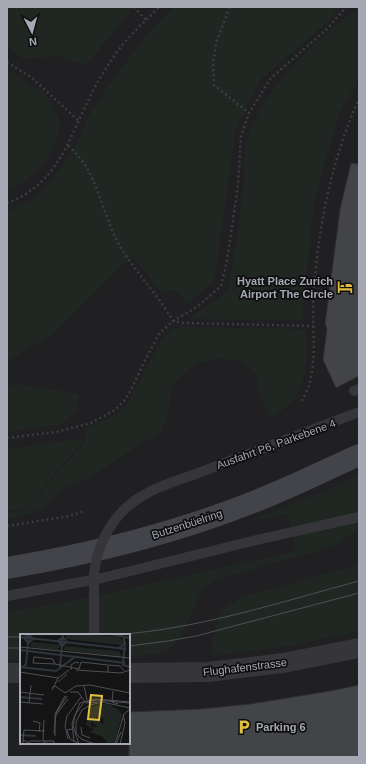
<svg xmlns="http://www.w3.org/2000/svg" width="366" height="764" viewBox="0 0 366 764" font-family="Helvetica,sans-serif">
<rect width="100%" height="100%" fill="#141415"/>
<!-- built -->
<path fill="#202022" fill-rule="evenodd" d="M7 7H359V757H7ZM21 635H129V743H21Z"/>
<!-- green -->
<g fill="#202722">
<path d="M7 7H134L86 65 57 56 23 59 7 45Z"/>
<path d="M173 7H339L331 19 260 80 236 128 214 281 187 304 175 290 161 292 132 256 50 337 7 361V211L32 200 55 176 77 144 87 119 108 86 145 37Z"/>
<path d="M359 7V78L339 114 314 202 302 320 188 319 228 291C234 256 239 223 243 188 244 173 244 151 248 137 263 88 319 38 359 7Z"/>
<path d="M7 69 46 95 61 123C58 132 56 143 51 152 45 166 21 187 7 191Z"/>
<path d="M183 327 306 329C307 356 309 390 285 408 279 412 276 416 269 416L257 388V374C252 370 247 365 242 363 218 352 187 363 174 385 168 397 170 413 164 424 163 427 161 430 160 432L85 480 66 488 40 510 7 520V512L25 511 86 440 87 427 109 418 126 407 160 342 172 329Z"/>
<path d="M17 384 79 394 75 413 58 425 7 432V388Z"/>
<path d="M85 438 25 509 7 510V449Z"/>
<path d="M359 475V528C348 538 336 545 322 550L228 576C219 579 211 582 204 589 198 596 196 605 192 614 186 626 177 647 163 652 152 655 140 656 129 657V635H21V660H7V612L82 599 296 551 287 514 250 521 320 493Z"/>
<path d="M359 563V631L295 645 213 656 211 644 221 610 244 596 351 567Z"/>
</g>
<!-- building -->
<g fill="#434448" stroke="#2e2e31">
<path d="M351 163 359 164V376L336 388 323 360 327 328 325 324 340 209Z"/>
<path d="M359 685V757H129V712L200 709 250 704 330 691Z"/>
</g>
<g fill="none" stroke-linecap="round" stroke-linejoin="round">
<!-- path -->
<g stroke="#3b3c41" stroke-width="2.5" stroke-dasharray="2 3" stroke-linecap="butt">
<path d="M134 7 146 20"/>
<path d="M230 7 216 43 213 65 214 85 249 113"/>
<path d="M7 62 32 78 79 121"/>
<path d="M68 146C100 171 101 218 123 251 138 275 159 296 173 321L183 323 313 326"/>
<path d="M7 203C59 184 69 137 92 93 96 84 102 75 107 67 120 44 141 25 159 7"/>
<path d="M302 401C304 396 308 390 309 385 318 356 311 318 314 288 319 224 332 158 359 99"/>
<path d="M7 438 56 432 91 423 115 410 124 401 131 390 145 360 159 334 173 321 197 307 221 286 227 261 238 185 241 136 249 113 271 78 328 28 346 7"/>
<path d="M7 526 70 516 84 511"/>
</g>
<!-- service -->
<g stroke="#35353a" stroke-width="10">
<path d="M354 391 359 389"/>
<path d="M193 475 359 412"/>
<path d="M7 596 102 578 261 539 359 517"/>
</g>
<!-- minor -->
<g stroke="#35353a" stroke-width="20">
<path d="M7 673H21"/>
<path d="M129 673 208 672 283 663 359 648"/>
</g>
<!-- secondary -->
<path stroke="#434449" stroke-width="22" d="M7 568C98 553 188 530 273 494 302 482 330 468 359 455"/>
<!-- tram -->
<g stroke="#4e4f55" stroke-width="1">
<path d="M111 635C196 630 277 603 359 581"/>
<path d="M7 637H21"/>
<path d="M129 646 168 641 196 636 359 593"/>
<path d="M7 648H21"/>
</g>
<!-- service-bridge -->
<path stroke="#35353a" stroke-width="10" d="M94 635V573C98 540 115 511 144 495 159 486 176 481 193 475"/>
</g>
<!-- icons -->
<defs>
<g id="hotel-bare" transform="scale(1.2)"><path d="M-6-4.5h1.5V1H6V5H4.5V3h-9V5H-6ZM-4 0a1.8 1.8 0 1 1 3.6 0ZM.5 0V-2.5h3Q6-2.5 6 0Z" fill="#e2be3f" stroke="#0f0f10" stroke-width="2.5" paint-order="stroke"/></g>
<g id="parking-bare" transform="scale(1.2)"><path d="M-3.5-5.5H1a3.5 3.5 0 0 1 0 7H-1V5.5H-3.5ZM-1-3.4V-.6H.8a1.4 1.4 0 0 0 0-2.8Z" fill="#e2be3f" stroke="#0f0f10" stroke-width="2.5" paint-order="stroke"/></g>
</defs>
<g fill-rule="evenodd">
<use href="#hotel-bare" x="345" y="287"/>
<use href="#parking-bare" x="244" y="727"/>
</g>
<g text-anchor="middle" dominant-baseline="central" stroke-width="3.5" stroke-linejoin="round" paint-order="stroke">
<!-- poi labels -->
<g font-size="11" font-weight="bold" fill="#a6a9b4" stroke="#0f0f10" text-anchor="end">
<text x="333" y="281">Hyatt Place Zurich<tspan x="333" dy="13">Airport The Circle</tspan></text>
<text x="256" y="727" text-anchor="start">Parking 6</text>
</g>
<!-- street labels -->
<g font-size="11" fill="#a6a9b4" stroke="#0f0f10">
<text transform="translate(276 444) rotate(-20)">Ausfahrt P6, Parkebene 4</text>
<text transform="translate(187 524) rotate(-18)">Butzenbüelring</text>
<text transform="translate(245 667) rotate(-7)">Flughafenstrasse</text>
</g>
</g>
<!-- overview -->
<g transform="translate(20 634)">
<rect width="110" height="110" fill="#141415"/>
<path d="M46 0 93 2 100 3 103 8 101 11 46 5ZM12 8 40 11V12L38 16 10 13ZM45 12 99 17 101 21V23L44 16ZM80 70H87L93 72H90L98 75 102 81 94 110H88L83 103 70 98 74 95 72 93H78L72 88 77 83 83 91 84 85 78 81 71 88 72 95 66 90 71 73Z" fill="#202722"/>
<path fill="none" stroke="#2e353d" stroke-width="2" d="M9 0 13 5 8 9 4 4ZM92 0 110 4M0 3 106 15M43 3 47 8 42 12 38 7ZM105 8 103 31 110 33M99 14 104 10V3M0 16 105 29M0 33 36 37 56 22M3 33 6 30 9 0M40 33 43 0M0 63 22 65M0 101 16 102"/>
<path fill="none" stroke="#4e5055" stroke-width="1" d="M0 13 110 24M14 23 33 25 35 30 13 29ZM35 30 59 35M89 31 100 32 104 37M59 35 61 28 88 31V38M51 36V31L56 28 59 29M56 36 101 39 110 36M0 38 38 44M38 48 47 40M64 52 67 66M32 54 35 52 45 59 56 52 70 51 110 59M32 56 38 44 49 36M93 57 92 68 98 70M0 58 24 61M50 58H58L66 69 77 68M0 68 23 70M9 69 11 51M35 80 45 62M36 81 48 65M24 86 23 105 25 109 33 110M13 87 20 89 19 98M61 93 62 101 70 104M52 95 47 96 50 105 60 110M34 99 36 80M35 102V81L47 62M48 105 45 92 47 82 61 63M3 106 4 96 25 97M9 107H34V110M54 108 52 89 60 69 75 65 110 68M3 110V106L12 110M59 110 53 92 55 81 64 68 77 66 110 69M75 110 61 105 56 99V88L62 76 70 71 82 68 110 74M95 110 104 80 110 75M96 110 101 98M100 110 105 89 103 80"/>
<path fill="#e2be3f" fill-opacity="0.15" stroke="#e2be3f" stroke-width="2" d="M71 61 82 62 79 86 68 85Z"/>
<rect width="110" height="110" fill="none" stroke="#a6a9b4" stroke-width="2"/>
</g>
<!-- border -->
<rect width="366" height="764" fill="none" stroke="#a6a9b4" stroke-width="16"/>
<!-- north arrow -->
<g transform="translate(32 32) rotate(174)" stroke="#0f0f10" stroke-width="3" paint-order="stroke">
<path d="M0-3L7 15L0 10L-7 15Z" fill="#a6a9b4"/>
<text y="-6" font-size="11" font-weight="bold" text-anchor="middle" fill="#a6a9b4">N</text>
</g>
</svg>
